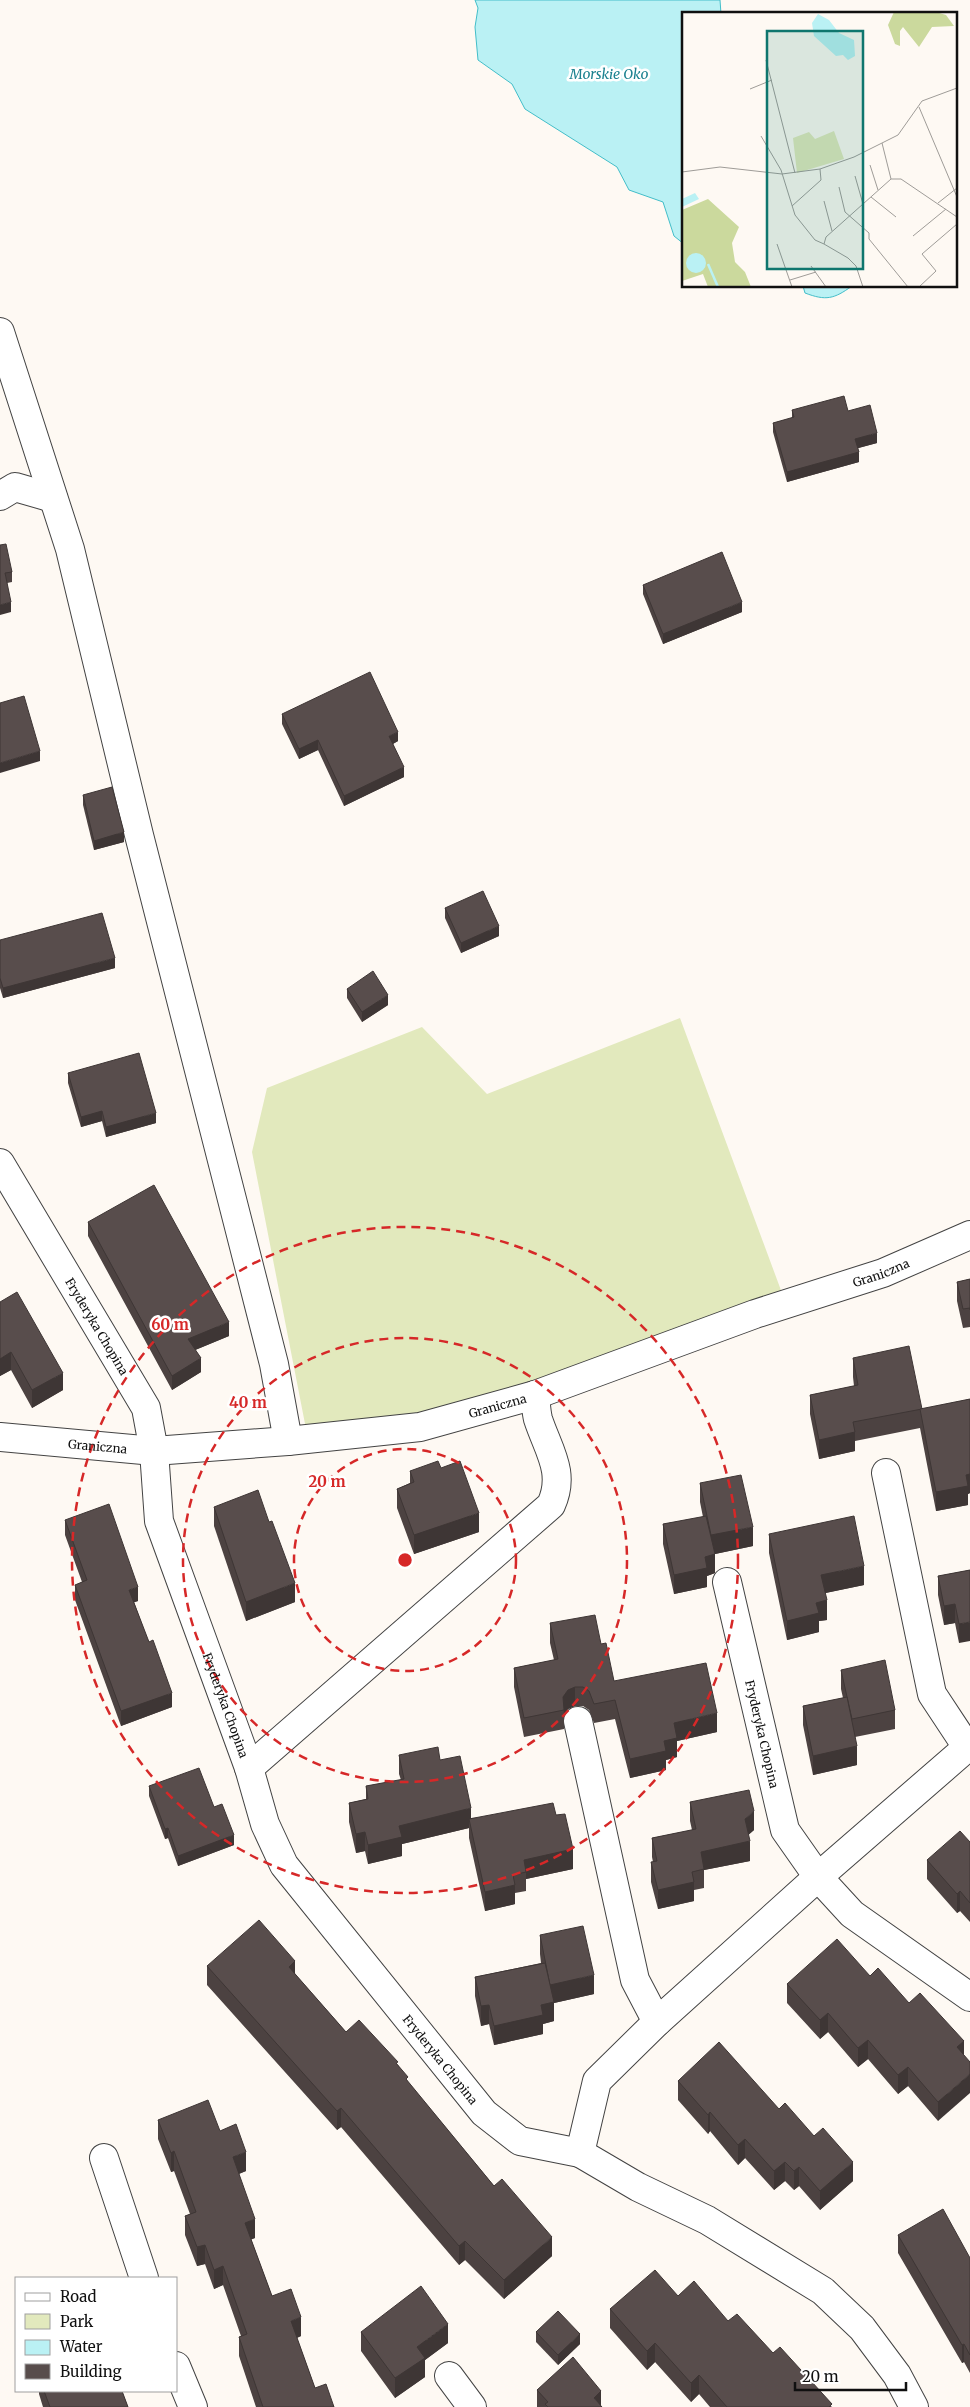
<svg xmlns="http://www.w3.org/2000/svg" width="970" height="2407" viewBox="0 0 970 2407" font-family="Merriweather,serif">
<rect width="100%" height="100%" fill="#fef9f3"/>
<!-- green -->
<path fill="#e2e9bd" d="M680 1018 782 1293 524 1390 426 1416 307 1434 252 1152 267 1088 422 1027 487 1094Z"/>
<!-- water -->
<g fill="#baf1f4" stroke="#43bec9">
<path d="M475 0H720L721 14H684V244L674 236 663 202 629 190 617 167 525 109 512 84 478 60 475 27 478 8Z"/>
<path d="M803 286H852C834 299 826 301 805 293Z"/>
</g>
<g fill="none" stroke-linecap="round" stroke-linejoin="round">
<!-- minor casing -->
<g stroke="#434343" stroke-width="30">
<g id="minor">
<path d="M0 332 70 549 139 835 274 1364 288 1441"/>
<path d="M0 496 15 487 53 498"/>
<path id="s1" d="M0 1163 146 1408 154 1451 159 1521 249 1768 265 1824 284 1865 484 2113 520 2141 580 2153"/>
<path id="s2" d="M0 1437 154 1451 288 1441 420 1427 535 1395 755 1314 883 1273 970 1235"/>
<path d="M886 1473 932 1694 967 1747"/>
<path id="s3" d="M727 1582 785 1830 818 1877 852 1914 970 1997"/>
<path d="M578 1721 635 1980 657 2022"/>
<path d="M249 1768 551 1505C566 1472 548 1450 538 1419 536 1411 536 1403 535 1395"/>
<path d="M104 2158 144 2278"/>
<path d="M176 2366 193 2407"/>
<path d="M449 2376 472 2407"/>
<path d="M914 2407 897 2375 862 2328 823 2291 707 2220 638 2187 580 2153 597 2081 657 2022 818 1877 970 1745"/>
</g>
</g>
<!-- minor -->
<use href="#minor" stroke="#fff" stroke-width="28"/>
</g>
<!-- wall -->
<g fill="#4c4241">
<path d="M792 410 848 411 877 443 858 448 859 462 787 482 773 432V423L792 418Z"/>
<path d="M0 545 12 572V582L7 583 11 612Z"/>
<path d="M643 585 742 612 663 644 643 594Z"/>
<path d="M282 714 398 741 393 744 404 777 344 806 318 750 299 759 282 724Z"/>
<path d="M83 795 124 842 94 850 83 805Z"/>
<path d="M445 908 499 936 461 953 445 918Z"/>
<path d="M0 940 115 968 3 998 0 988Z"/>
<path d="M347 989 388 1005 362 1022 347 998Z"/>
<path d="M68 1073 156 1123 106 1137 102 1121 81 1127 68 1083Z"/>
<path d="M88 1222 229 1336 195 1350 201 1372 172 1390 88 1236Z"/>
<path d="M970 1279V1329V1327L963 1328 957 1301V1282Z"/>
<path d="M0 1302 63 1390 32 1408 11 1370 0 1376Z"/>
<path d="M853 1358 922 1409 970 1399V1493L968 1494V1505L936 1511 920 1428 855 1441V1451L819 1459 810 1414V1395L854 1386 853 1377Z"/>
<path d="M441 1468 479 1532 414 1554 397 1508V1489L410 1483V1471Z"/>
<path d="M700 1483 753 1546 715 1554V1573L707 1576V1587L674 1594 663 1544V1524L703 1517 700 1502Z"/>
<path d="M214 1507 295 1602 246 1621 214 1526Z"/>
<path d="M65 1520 138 1601 134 1602 172 1707 121 1726 75 1600V1585L82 1582 65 1535Z"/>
<path d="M769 1534 864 1585 825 1593 827 1620 819 1621V1632L787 1640 769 1553Z"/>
<path d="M970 1570 959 1643 955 1623 944 1625 938 1595V1576Z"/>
<path d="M550 1623 601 1644 614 1681 717 1732 677 1741V1757L666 1760V1770L630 1778 615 1719 594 1723 589 1710 583 1706H575L568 1709 564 1715V1729L524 1737 514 1687V1668L554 1660 550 1643Z"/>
<path d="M841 1670 895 1710V1729L855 1737 857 1765 813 1775 803 1725V1706L843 1698 841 1689Z"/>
<path d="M399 1755 440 1760 471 1818 556 1815 573 1869 526 1879V1891L515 1893V1904L485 1911 469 1838V1828L402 1844V1856L368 1864 365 1851 356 1853 349 1822V1803L366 1799V1786L401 1780 399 1774Z"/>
<path d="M149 1786 214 1807 234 1845 178 1866 168 1838 165 1839 149 1796Z"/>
<path d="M690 1802 754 1830 748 1835 750 1861 704 1870V1888L694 1890V1901L658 1909 651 1882V1862H653L652 1857V1838L692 1830 690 1821Z"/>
<path d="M970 1842V1922L960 1911 957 1913 927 1879V1860Z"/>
<path d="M540 1935 594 1994 554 2003V2021L543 2024V2034L494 2045 489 2024 481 2026 475 1996V1977L541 1963 540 1954Z"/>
<path d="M207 1966 295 1974 346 2032 398 2065 408 2082 552 2256 504 2299 465 2260 459 2265 341 2127 337 2130 207 1985Z"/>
<path d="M870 1976 964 2041 938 2121 908 2086 898 2094 868 2059 858 2067 828 2032 820 2039 787 2003V1984Z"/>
<path d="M678 2081 779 2109 853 2181 820 2210 799 2186 794 2190 785 2181 774 2190 745 2158 738 2165 710 2131 708 2134 678 2100Z"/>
<path d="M158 2120 220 2131 246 2171 239 2174 255 2238 251 2239 272 2296 301 2336 297 2338 315 2388 334 2407H256L239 2356V2337L241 2336 223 2285 214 2289 205 2264 197 2266 185 2235V2216L190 2214 174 2171 171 2172 158 2139Z"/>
<path d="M898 2235 970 2258V2373L964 2362 962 2363 898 2253Z"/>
<path d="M678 2296 728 2321 773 2353 832 2407H710L699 2394 691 2402 655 2362 647 2370 610 2328V2309Z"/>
<path d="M361 2332 448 2343 425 2360V2377L395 2398 361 2351Z"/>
<path d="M536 2332 580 2344 558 2365 536 2342Z"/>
<path d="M537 2390 601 2406 602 2407H537Z"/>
<path d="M39 2391H122L128 2407H43L39 2394Z"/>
</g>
<!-- shaded-wall -->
<g fill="#3e3635">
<path d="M877 433V443L855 449V439Z"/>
<path d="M859 452V462L787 482V472Z"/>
<path d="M11 602V612L0 615V605Z"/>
<path d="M742 602V612L663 644V634Z"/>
<path d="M398 732V741L389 746V736Z"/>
<path d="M318 740V750L299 759V749Z"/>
<path d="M40 751V761L0 773V763Z"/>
<path d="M404 767V777L344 806V796Z"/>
<path d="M124 832V842L94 850V841Z"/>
<path d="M499 926V936L461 953V943Z"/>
<path d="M115 958V968L3 998V988Z"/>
<path d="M388 995V1005L362 1022V1012Z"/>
<path d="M102 1111V1121L81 1127V1117Z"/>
<path d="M156 1113V1123L106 1137V1127Z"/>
<path d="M229 1322V1336L188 1353V1339Z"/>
<path d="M11 1352V1370L0 1376V1359Z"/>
<path d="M201 1358V1372L172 1390V1376Z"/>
<path d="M63 1373V1390L32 1408V1390Z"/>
<path d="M855 1432V1451L819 1459V1440Z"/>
<path d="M970 1474V1493L968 1494V1505L936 1511V1492L966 1475Z"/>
<path d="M479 1513V1532L414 1554V1535Z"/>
<path d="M753 1527V1546L715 1554V1573L707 1576V1587L674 1594V1575L705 1557 711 1555V1535Z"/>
<path d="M864 1566V1585L821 1594V1575Z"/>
<path d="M295 1583V1602L246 1621V1602Z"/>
<path d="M138 1587V1601L129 1604V1590Z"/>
<path d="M827 1600V1620L819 1621V1632L787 1640V1621L816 1603Z"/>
<path d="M955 1604V1623L944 1625V1606Z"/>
<path d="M970 1622V1641L959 1643V1624Z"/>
<path d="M575 1687V1706L568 1709 564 1715 563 1697 568 1690Z"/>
<path d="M172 1693V1707L121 1726V1711Z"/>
<path d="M717 1713V1732L677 1741V1757L666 1760V1770L630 1778V1759L664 1741 674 1723Z"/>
<path d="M857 1746V1765L813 1775V1756Z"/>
<path d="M471 1808V1826L469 1819V1828L402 1844V1856L368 1864V1845L399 1826Z"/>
<path d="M754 1811V1830L745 1838V1819Z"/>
<path d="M168 1828V1838L165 1839V1829Z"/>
<path d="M365 1832V1851L356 1853V1834Z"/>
<path d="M234 1835V1845L178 1866V1856Z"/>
<path d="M750 1841V1861L704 1870 701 1852Z"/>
<path d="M573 1849V1869L526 1879V1872L524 1860Z"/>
<path d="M694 1882V1901L658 1909V1890Z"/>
<path d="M515 1885V1904L485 1911V1892Z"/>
<path d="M960 1891V1911L957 1913V1894Z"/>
<path d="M295 1961V1980L289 1967Z"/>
<path d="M594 1975V1994L554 2003V2021L543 2024V2034L494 2045V2026L550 1985Z"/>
<path d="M489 2005V2024L481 2026V2006Z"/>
<path d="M828 2013V2032L820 2039V2020Z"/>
<path d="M868 2040V2059L858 2067V2048Z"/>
<path d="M964 2041V2060L957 2047Z"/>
<path d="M908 2067V2086L898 2094V2075Z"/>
<path d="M970 2074V2093L938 2121V2102Z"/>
<path d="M341 2108V2127L337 2130V2111Z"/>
<path d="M710 2112V2131L708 2134V2115Z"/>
<path d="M745 2139V2158L738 2165V2145Z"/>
<path d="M174 2151V2171L171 2172V2153Z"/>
<path d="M246 2152V2171L233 2176V2157Z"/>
<path d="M785 2162V2181L774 2190V2171Z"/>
<path d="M853 2162V2181L820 2210V2191Z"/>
<path d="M799 2167V2186L794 2190V2171Z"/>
<path d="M255 2219V2238L245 2242V2223Z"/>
<path d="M552 2237V2256L504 2299V2280Z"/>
<path d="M465 2241V2260L459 2265V2246Z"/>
<path d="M205 2245V2264L197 2266V2247Z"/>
<path d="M223 2266V2285L214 2289V2270Z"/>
<path d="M301 2317V2336L291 2340V2321Z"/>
<path d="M448 2324V2343L425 2360V2377L395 2398V2378L417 2347Z"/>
<path d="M580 2334V2344L558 2365V2355Z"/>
<path d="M655 2343V2362L647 2370V2351Z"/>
<path d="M964 2344V2362L962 2363V2345Z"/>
<path d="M699 2375V2394L691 2402V2383Z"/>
<path d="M601 2391V2407L594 2398Z"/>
</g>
<!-- building -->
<g fill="#584d4c" stroke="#3e3635">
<path d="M844 396 848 411 870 405 877 433 855 439 859 452 787 472 773 423 794 417 792 410Z"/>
<path d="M6 544 12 572 5 573 11 602 0 605V545Z"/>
<path d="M722 552 742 602 663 634 643 585Z"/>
<path d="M370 672 398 732 389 736 404 767 344 796 318 740 299 749 282 714Z"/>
<path d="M24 696 40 751 0 763V703Z"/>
<path d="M112 787 124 832 94 841 83 795Z"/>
<path d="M483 891 499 926 461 943 445 908Z"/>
<path d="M102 913 115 958 3 988 0 978V940Z"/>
<path d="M373 971 388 995 362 1012 347 989Z"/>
<path d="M139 1053 156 1113 106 1127 102 1111 81 1117 68 1073Z"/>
<path d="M154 1185 229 1322 188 1339 201 1358 172 1376 88 1222Z"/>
<path d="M970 1279V1310V1308L963 1309 957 1282Z"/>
<path d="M17 1292 63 1373 32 1390 11 1352 0 1359V1302Z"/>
<path d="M909 1346 922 1409 853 1422 855 1432 819 1440 810 1395 858 1385 853 1358Z"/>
<path d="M970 1399V1474L966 1475 968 1486 936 1492 920 1409Z"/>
<path d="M438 1461 441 1468 460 1461 479 1513 414 1535 397 1489 414 1482 410 1471Z"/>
<path d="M741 1475 753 1527 711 1535 700 1483Z"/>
<path d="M258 1490 269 1522 272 1521 295 1583 246 1602 214 1507Z"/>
<path d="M109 1504 138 1587 129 1590 149 1642 153 1640 172 1693 121 1711 75 1585 87 1580 65 1520Z"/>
<path d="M706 1516 715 1554 705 1557 707 1568 674 1575 663 1524Z"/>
<path d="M854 1516 864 1566 821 1575 827 1600 816 1603 819 1613 787 1621 769 1534Z"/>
<path d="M970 1570V1622L959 1624 955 1604 944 1606 938 1576Z"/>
<path d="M595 1615 601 1644 606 1643 614 1681 706 1663 717 1713 674 1723 677 1738 664 1741 666 1751 630 1759 615 1700 594 1704 589 1691 583 1687H575L568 1690 563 1697 564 1710 524 1718 514 1668 558 1659 550 1623Z"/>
<path d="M885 1660 895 1710 852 1719 841 1670Z"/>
<path d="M847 1697 857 1746 813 1756 803 1706Z"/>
<path d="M438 1747 440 1760 460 1756 471 1808 399 1826 402 1837 368 1845 365 1832 356 1834 349 1803 368 1799 366 1786 404 1779 399 1755Z"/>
<path d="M199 1768 214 1807 222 1804 234 1835 178 1856 168 1828 165 1829 149 1786Z"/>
<path d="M749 1790 754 1811 745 1819 750 1841 701 1852 704 1869 692 1872 694 1882 658 1890 651 1862 657 1861 652 1838 696 1829 690 1802Z"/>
<path d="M553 1803 556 1815 565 1814 573 1849 524 1860 526 1872 513 1875 515 1885 485 1892 469 1819Z"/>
<path d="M960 1831 970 1842V1903L960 1891 957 1894 927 1860Z"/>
<path d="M259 1920 295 1961 289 1967 346 2032 359 2020 398 2062 396 2063 408 2077 406 2079 494 2186 502 2179 552 2237 504 2280 465 2241 459 2246 341 2108 337 2111 207 1966Z"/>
<path d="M583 1926 594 1975 550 1985 540 1935Z"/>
<path d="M837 1939 870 1976 878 1968 909 2003 920 1993 964 2041 957 2047 970 2062V2074L938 2102 908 2067 898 2075 868 2040 858 2048 828 2013 820 2020 787 1984Z"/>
<path d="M545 1963 554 2002 541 2005 543 2015 494 2026 489 2005 481 2006 475 1977Z"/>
<path d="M719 2042 779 2109 785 2103 814 2136 823 2128 853 2162 820 2191 799 2167 794 2171 785 2162 774 2171 745 2139 738 2145 710 2112 708 2115 678 2081Z"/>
<path d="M208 2100 220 2131 236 2124 246 2152 233 2157 255 2219 245 2223 272 2296 291 2289 301 2317 291 2321 315 2388 326 2384 334 2407H263L239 2337 247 2334 223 2266 214 2270 205 2245 197 2247 185 2216 196 2212 174 2151 171 2153 158 2120Z"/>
<path d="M943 2209 970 2258V2355L964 2344 962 2345 898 2235Z"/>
<path d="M655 2270 678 2296 694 2281 728 2321 737 2314 773 2353 780 2347 832 2404 829 2407H727L699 2375 691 2383 655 2343 647 2351 610 2309Z"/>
<path d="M421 2286 448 2324 417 2347 425 2358 395 2378 361 2332Z"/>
<path d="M558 2311 580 2334 558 2355 536 2332Z"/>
<path d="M573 2357 601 2391 594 2398 602 2407H548L545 2404 548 2402 537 2390Z"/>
<path d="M44 2391H122L128 2407H50Z"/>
</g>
<!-- distance rings -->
<g fill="none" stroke="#d62828" stroke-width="2.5" stroke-dasharray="9 6">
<circle cx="405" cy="1560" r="111"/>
<circle cx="405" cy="1560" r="222"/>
<circle cx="405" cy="1560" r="333"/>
</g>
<g text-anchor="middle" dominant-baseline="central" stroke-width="5" stroke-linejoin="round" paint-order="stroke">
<!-- street labels -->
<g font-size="12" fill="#101010" stroke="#fff">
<text stroke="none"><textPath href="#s2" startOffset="908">Graniczna</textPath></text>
<text stroke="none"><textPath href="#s1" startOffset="190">Fryderyka Chopina</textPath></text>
<text stroke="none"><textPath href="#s2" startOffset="502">Graniczna</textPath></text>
<text stroke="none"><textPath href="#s2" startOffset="98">Graniczna</textPath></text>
<text stroke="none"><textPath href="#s1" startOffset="595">Fryderyka Chopina</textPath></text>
<text stroke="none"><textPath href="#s3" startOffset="156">Fryderyka Chopina</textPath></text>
<text stroke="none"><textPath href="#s1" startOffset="1015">Fryderyka Chopina</textPath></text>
</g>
<!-- water labels -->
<g font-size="14" font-style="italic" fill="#1c8290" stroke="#fff">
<text x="609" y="74">Morskie Oko</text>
</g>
</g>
<!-- overview -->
<g transform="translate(682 12)">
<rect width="275" height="275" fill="#fef9f3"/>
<path d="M152 119 162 147 115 161 111 126 127 120 133 127Z" fill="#e2e9bd"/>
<path d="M212 0H254L264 3 272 14 250 15 237 35 221 15 218 19V34L213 32 206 13ZM26 187 57 215 50 231 53 250 63 260 69 275H26L21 262 0 269V198Z" fill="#cbd99d"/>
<path d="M136 2 147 8 157 21 172 28 173 44 166 48 161 43 154 44 132 24 130 11ZM13 181 17 187 0 195V187ZM4 251a10 10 0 1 1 20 0a10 10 0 1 1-20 0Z" fill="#baf1f4"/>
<path fill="none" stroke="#baf1f4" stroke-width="2.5" d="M26 252 36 275"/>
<path fill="none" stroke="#9f9c98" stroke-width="1" d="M84 48 113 161M68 77 90 68M237 95 275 185M79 124 99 158 113 203 133 228 142 232M200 131 209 167M188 153 196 178M0 160 38 155 100 162 138 157 172 145 216 123 240 89 275 76M173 164 181 192M157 175 163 200 187 221V227L226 275M189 185 214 205M142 189 150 219M256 191 275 176M110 194 139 168 138 157M231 224 264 197M95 232 110 275M129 254 144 275M108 268 134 260M181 275 174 254 166 246 142 232 144 225 209 167H219L275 205M237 275 254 259 240 242 275 212"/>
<path fill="#0f766e" fill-opacity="0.15" stroke="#0f766e" stroke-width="2.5" d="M85 19H181V257H85Z"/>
<rect width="275" height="275" fill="none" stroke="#101010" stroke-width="2.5"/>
</g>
<circle cx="405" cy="1560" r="8" fill="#d62828" stroke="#fff" stroke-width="2.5"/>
<g font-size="15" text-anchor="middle" font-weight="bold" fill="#d62828" stroke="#fff" stroke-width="5" stroke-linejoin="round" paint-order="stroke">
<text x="170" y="1330">60 m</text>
<text x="248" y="1408">40 m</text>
<text x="327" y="1487">20 m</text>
</g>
<!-- legend -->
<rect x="15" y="2277" width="162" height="115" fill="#ffffff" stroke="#9f9f9f"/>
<rect x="25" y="2293" width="25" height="8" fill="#ffffff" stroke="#9f9f9f"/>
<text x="60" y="2302" font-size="15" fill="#101010">Road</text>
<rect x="25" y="2314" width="25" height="15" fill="#e2e9bd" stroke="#9f9f9f"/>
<text x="60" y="2327" font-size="15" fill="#101010">Park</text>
<rect x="25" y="2340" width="25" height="15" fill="#baf1f4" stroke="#9f9f9f"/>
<text x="60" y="2352" font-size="15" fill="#101010">Water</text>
<rect x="25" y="2364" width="25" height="15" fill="#584d4c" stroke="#9f9f9f"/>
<text x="60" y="2377" font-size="15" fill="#101010">Building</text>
<!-- scale -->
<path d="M795 2382v8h111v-8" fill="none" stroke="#101010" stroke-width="2.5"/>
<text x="802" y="2382" font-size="15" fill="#101010" stroke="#ffffff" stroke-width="4" paint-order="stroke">20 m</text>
</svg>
